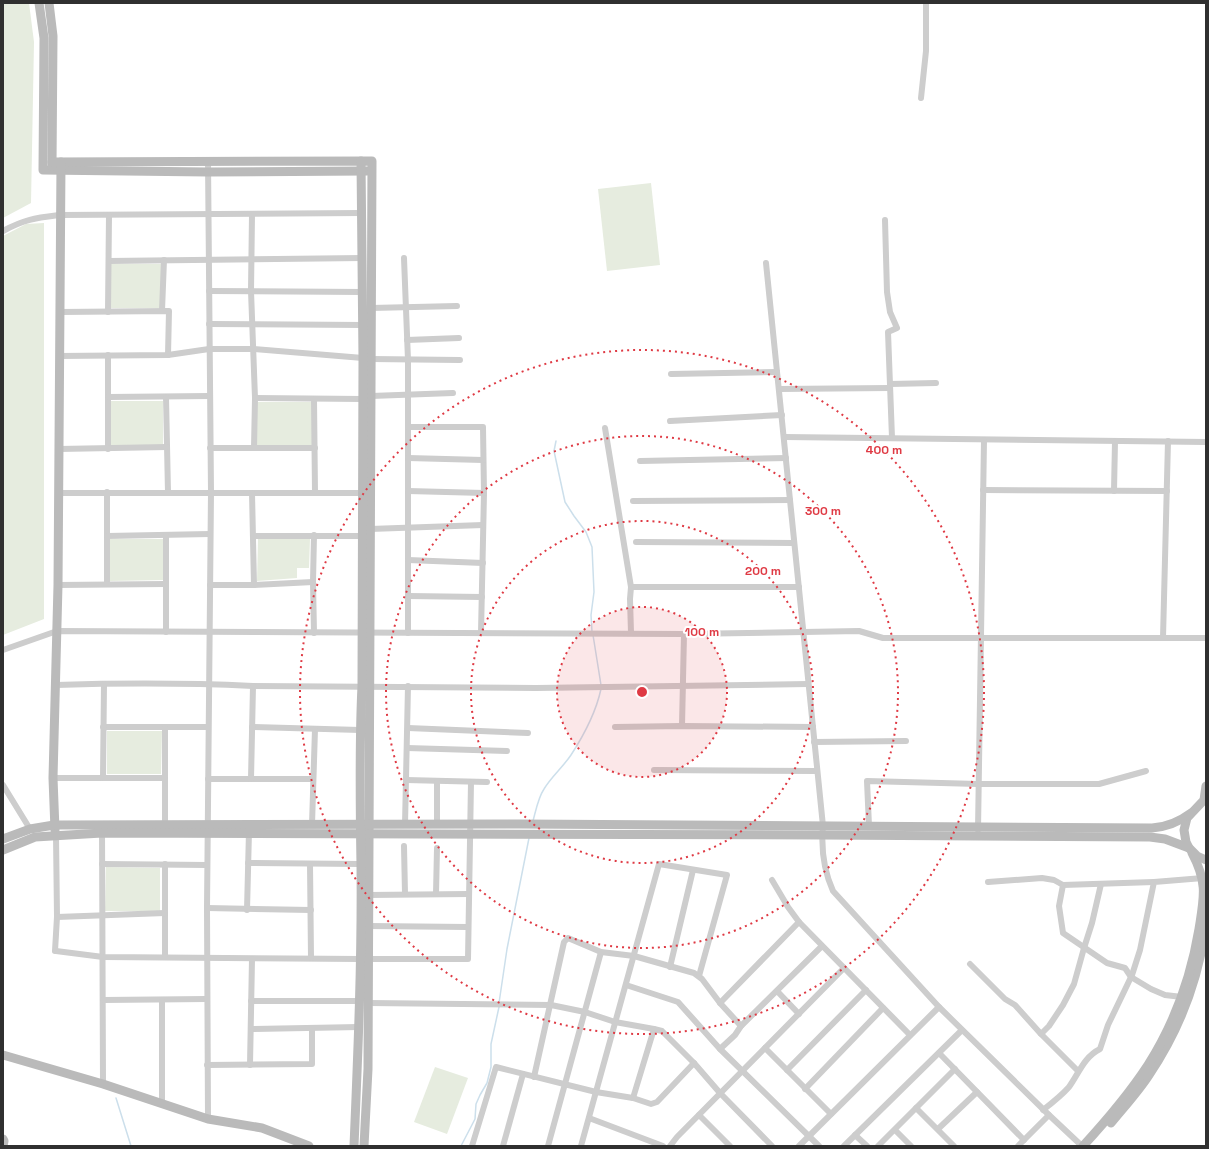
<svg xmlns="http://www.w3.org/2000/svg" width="1209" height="1149" viewBox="0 0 1209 1149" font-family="'Space Grotesk',sans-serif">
<rect width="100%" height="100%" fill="#fff"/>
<!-- green -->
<g fill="#e6ecdf">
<path d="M3 3H29L34 42 31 203 3 218Z"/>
<path d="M651 183 660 265 607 271 598 189Z"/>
<path d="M44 223V619L3 635V236L26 224Z"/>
<path d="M111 264H161V308H110Z"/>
<rect x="111" y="401" width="52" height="44"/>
<rect x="257" y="402" width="55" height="43"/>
<path d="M110 539H163V580L110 581Z"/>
<path d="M258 539H310L309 568H297V578L257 581Z"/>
<path d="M107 731H162L161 774H107Z"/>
<path d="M106 867 160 868V911H105Z"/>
<path d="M435 1067 468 1078 447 1134 414 1122Z"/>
</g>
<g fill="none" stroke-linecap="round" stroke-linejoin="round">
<!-- stream -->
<g stroke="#ccdfeb" stroke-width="1.5">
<path d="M556 441 554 451 565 502 574 516 586 532 592 547 594 592 591 615 592 632"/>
<path d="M593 635 601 685"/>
<path d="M533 821C536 810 538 798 544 789 551 777 563 767 571 755 584 735 596 712 601 689"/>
<path d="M499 1003 507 949 529 838"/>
<path d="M116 1098 131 1146"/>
<path d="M461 1146 475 1119 476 1104 480 1095 487 1083 491 1067V1044L499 1007"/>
</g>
<!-- street -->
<g stroke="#cdcdcd" stroke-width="6">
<path d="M921 98 926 51V3"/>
<path d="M252 214 251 291 255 398 254 448"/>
<path d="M885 220 887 292 890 312 897 328 888 332 892 438"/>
<path d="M3 231C25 219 36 218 60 215L362 213"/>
<path d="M404 258 408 360V633"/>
<path d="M109 261 363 258"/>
<path d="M766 263 823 826C821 848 824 871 833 891L939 1007 1049 1115 1082 1146"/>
<path d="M209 291 363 292"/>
<path d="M371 308 457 306"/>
<path d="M162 311 164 260"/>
<path d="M60 312 169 311 168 355"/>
<path d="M108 312 109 215"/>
<path d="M209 324 363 325"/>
<path d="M407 340 459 338"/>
<path d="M108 355V449"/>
<path d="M59 356 168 355 209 349H253L363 358"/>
<path d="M371 359 460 360"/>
<path d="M671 374 777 372"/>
<path d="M890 384 936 383"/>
<path d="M779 389 890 388"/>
<path d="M371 396 453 393"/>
<path d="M108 397 210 396"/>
<path d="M166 397 168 493"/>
<path d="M255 398 362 399"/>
<path d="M314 399 315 493"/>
<path d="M670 421 782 415"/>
<path d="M408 427H483L484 493 481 633"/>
<path d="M605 428 631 587 630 599 631 633"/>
<path d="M784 437 1206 442"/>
<path d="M210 448H315"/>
<path d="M59 449 167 447"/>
<path d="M408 458 483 460"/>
<path d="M640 461 786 458"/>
<path d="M983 490 1167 491"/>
<path d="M408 491 484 493"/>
<path d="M1114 491 1115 441"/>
<path d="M107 492V584"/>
<path d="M59 493H362"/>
<path d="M252 493 254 585"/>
<path d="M633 501 790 500"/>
<path d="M370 529 483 525"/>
<path d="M107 536 210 534"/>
<path d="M253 536H362"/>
<path d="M636 542 794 543"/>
<path d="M408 560 483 563"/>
<path d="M58 585 166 584"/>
<path d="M210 585H254L313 582"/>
<path d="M631 587H799"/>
<path d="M408 596 482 597"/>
<path d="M166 632V535"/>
<path d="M314 633 313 582 314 535"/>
<path d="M1163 638 1168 441"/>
<path d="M3 650 57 631 684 634 859 631 883 638H1206"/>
<path d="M56 685C122 683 188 683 253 686L536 688 808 684"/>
<path d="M682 726 684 634"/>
<path d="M103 727H208"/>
<path d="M165 727V825"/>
<path d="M252 727 360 730"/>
<path d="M615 727 682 726 813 727"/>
<path d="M408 728 528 733"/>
<path d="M814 742 906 741"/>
<path d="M407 748 507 751"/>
<path d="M654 770 817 771"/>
<path d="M53 778H165"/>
<path d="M103 778 104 684"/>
<path d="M208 779H313"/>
<path d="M251 779 253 686"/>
<path d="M406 780 487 782"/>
<path d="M3 785 30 829"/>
<path d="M312 825 315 729"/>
<path d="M405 825 408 686"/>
<path d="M437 825V781"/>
<path d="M869 826 867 781 978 784H1099L1146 771"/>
<path d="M102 829 103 1084"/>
<path d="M978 830 984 440"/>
<path d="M56 835 57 917 55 951H56L103 957 360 959"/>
<path d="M404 846 405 894"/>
<path d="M248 863 361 864"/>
<path d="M102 864 207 865"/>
<path d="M165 864V956"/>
<path d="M310 864 311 958"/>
<path d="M772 880 788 907 799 922 910 1035"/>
<path d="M988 882 1042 878 1054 880 1063 885 1154 882"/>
<path d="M1063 885 1059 906 1063 933 1107 963 1125 968 1131 977 1151 989 1165 995 1182 997"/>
<path d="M436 894 437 848"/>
<path d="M368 895 469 894"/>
<path d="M207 908 311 910"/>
<path d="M247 910 249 831"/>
<path d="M57 917 165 913"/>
<path d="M368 926 468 927"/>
<path d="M368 959H468L471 782"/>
<path d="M970 964 1005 999 1015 1005 1041 1034 1078 1071"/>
<path d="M670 967 693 870"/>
<path d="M626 985 678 1002 720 1049 819 1146"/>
<path d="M777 991 799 1014"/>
<path d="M103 1000 207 999"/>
<path d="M251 1001H359"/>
<path d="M368 1003 551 1005 585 1012 615 1022 654 1029 662 1031 694 1063 720 1093 772 1146"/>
<path d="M720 1003 799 922"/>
<path d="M251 1029 359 1027"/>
<path d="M1041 1034 1049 1026 1063 1005 1074 984 1084 948 1092 923 1101 884"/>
<path d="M765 1048 831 1114"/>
<path d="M720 1049 735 1035 741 1026 822 946"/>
<path d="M939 1053 1024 1140"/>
<path d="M207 1065 312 1064V1028"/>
<path d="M250 1065 252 959"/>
<path d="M787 1070 866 990"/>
<path d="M534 1077 564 942 568 938 601 952 634 956 694 973 702 979 720 1003 741 1026"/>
<path d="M805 1089 883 1008"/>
<path d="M633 1098 654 1029"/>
<path d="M162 1104V1000"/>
<path d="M916 1108 954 1146"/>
<path d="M1043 1110C1052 1103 1062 1095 1069 1087 1079 1073 1084 1057 1100 1049L1108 1025 1132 975 1140 950 1154 882 1203 878"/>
<path d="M699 1115 730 1146"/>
<path d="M589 1118 663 1146"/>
<path d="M208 1119 207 908 211 492 208 161"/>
<path d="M938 1129 977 1092"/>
<path d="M895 1130 911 1146"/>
<path d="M855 1135 867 1146"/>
<path d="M472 1146 496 1067 596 1092 633 1098 651 1104 657 1102 694 1063"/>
<path d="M503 1146 523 1074"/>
<path d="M548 1146 601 952"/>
<path d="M581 1146 659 864 727 875 699 976"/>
<path d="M670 1146 677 1137 844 968"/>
<path d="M799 1146 939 1007"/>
<path d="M844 1146 962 1030"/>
<path d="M878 1146 955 1069"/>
<path d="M1018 1146 1049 1115"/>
</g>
<!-- secondary -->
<g stroke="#bababa" stroke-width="9">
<path d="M39 3 44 38 43 170 208 172 367 171"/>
<path d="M49 3 53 36 52 166"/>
<path d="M52 162 372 161 368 1069 364 1146"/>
<path d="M1206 786 1204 800 1187 818 1184 830 1186 842 1189 848 1197 856 1206 860"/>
<path d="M55 830 53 778 58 585 61 162"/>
<path d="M3 839 30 829 54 825 521 824 1152 828C1167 827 1179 822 1191 813"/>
<path d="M3 850 35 837 102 833 822 835 1150 837 1165 839 1189 848"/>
<path d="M3 1055 103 1084 208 1119 262 1128 309 1146"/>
<path d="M1111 1123C1124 1107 1138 1092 1149 1075 1180 1029 1199 978 1206 924"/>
<path d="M3 1139 4 1141 3 1146"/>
<path d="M354 1146C358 1052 362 958 361 865 360 805 359 746 362 686L363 358 361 161"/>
<path d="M1083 1146C1106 1121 1129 1094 1148 1065 1174 1024 1191 977 1199 929 1204 897 1208 883 1192 853"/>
</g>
</g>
<!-- distance rings -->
<circle cx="642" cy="692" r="85" fill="#df3a44" fill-opacity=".12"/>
<g fill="none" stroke="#df3a44" stroke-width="2" stroke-dasharray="2 4">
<circle cx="642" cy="692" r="85"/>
<circle cx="642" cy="692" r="171"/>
<circle cx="642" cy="692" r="256"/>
<circle cx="642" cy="692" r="342"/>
</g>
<circle cx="642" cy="692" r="6" fill="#df3a44" stroke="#fff" stroke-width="2"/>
<g font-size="12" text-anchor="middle" font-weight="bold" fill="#df3a44" stroke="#fff" stroke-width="4" stroke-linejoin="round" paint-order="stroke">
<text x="884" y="454">400 m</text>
<text x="823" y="515">300 m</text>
<text x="763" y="575">200 m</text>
<text x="702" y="636">100 m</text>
</g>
<!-- border -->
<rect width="1209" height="1149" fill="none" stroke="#303030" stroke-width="8"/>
</svg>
